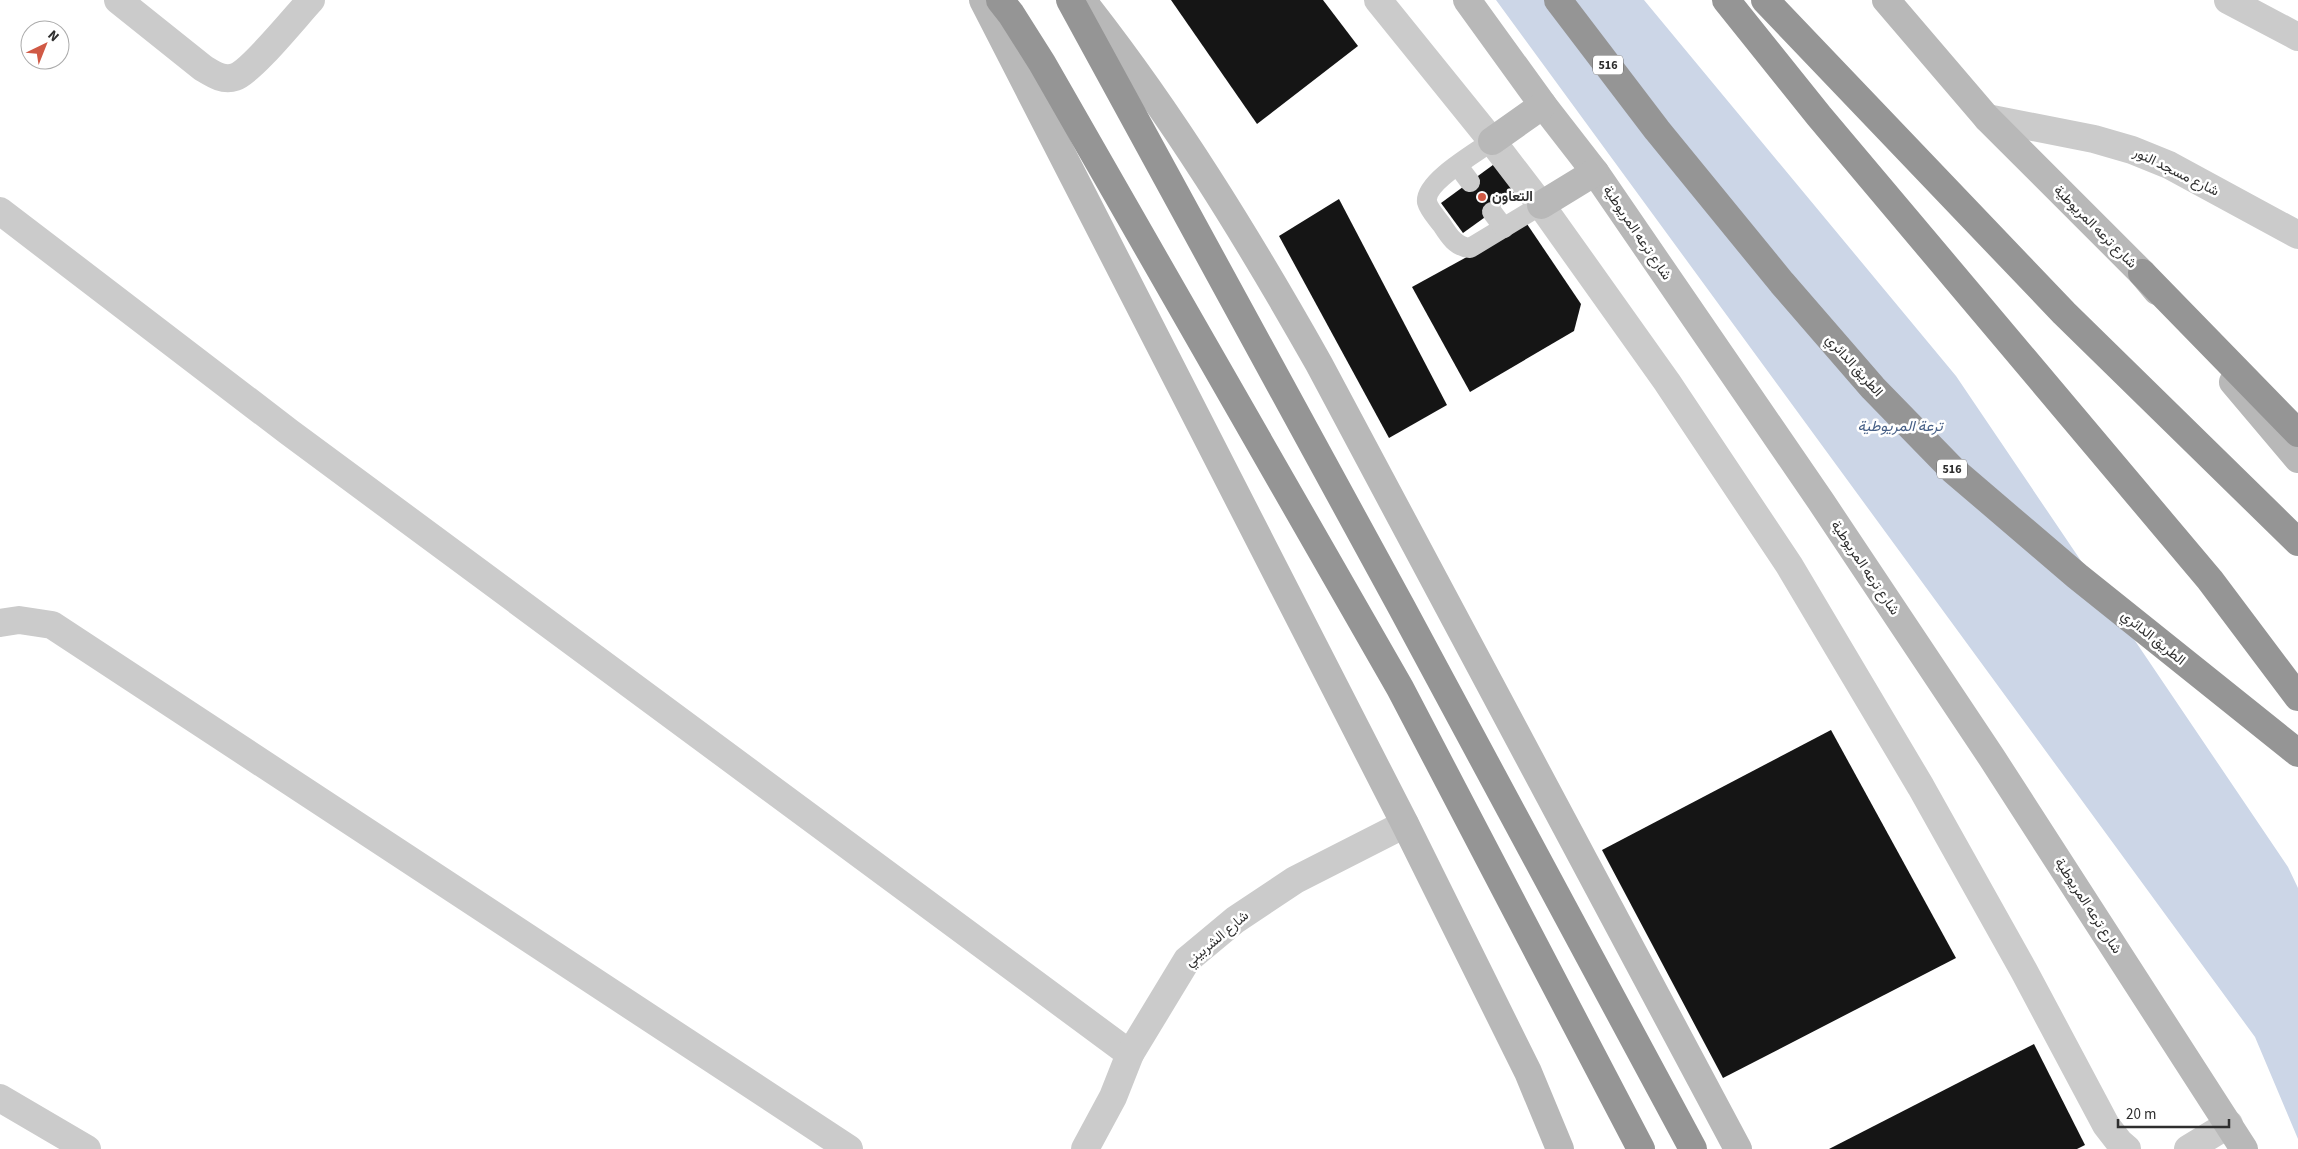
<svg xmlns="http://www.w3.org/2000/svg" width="2298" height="1149" viewBox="0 0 2298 1149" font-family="'Source Sans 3',Vazirmatn,sans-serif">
<rect width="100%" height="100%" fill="#fff"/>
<!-- water -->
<path fill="#ccd6e7" d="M1496 0H1644L1956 376 2288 867 2298 888V1139L2255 1037Z"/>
<!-- building -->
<g fill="#151515">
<path d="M1171 0H1323L1358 46 1257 124Z"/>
<path d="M1497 162 1520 192 1463 233 1441 203Z"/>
<path d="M1339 199 1447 405 1389 438 1279 236Z"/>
<path d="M1527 224 1581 304 1574 331 1470 392 1412 287Z"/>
<path d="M1831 730 1956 958 1723 1078 1602 850Z"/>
<path d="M2034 1044 2085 1145 2077 1149H1829Z"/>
</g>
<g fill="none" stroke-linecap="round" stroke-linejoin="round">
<!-- service -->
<g stroke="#cbcbcb" stroke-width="20">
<path d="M1492 141C1477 152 1424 182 1427 202 1429 210 1437 218 1442 225 1449 236 1456 247 1470 248L1541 205"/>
<path d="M1458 166 1470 182"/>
<path d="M1492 212 1504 228"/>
</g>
<!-- minor -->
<g stroke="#cbcbcb" stroke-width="28">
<path d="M118 0 203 68C213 74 223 81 235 77 252 71 296 16 311 0"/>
<path d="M2228 0 2298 37"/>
<path d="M1987 118 2094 139 2132 150 2169 165 2298 235"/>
<path d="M0 211 289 432 1130 1054"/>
<path d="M0 623 19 620 52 625 849 1149"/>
<path d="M0 1098 87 1149"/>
<path d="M1085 1149 1113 1097 1130 1054 1187 960 1235 920 1295 880 1405 824"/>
</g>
<!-- tertiary -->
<g stroke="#cbcbcb" stroke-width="28">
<path d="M1378 0 1492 141 1541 205 1667 382 1789 565 1921 787 2024 971 2106 1125 2120 1143 2127 1149"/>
<path d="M2188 1149 2229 1124"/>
</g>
<!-- secondary -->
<g stroke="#b8b8b8" stroke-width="28">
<path d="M983 0 1405 824 1528 1072 1560 1149"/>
<path d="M1082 0C1172 114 1248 238 1319 364L1738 1149"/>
<path d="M1467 0 1543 105 1595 172 1822 503 1992 758 2244 1149"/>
<path d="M1886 0 1987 118 2142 273 2157 291"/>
<path d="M1492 141 1543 105"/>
<path d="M1541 205 1595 172"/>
<path d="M2233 382 2298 459"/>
</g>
<!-- motorway -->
<g stroke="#959595" stroke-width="28">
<path d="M1000 0 1011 14 1042 63 1400 688 1641 1149"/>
<path d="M1070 0 1402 608 1693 1149"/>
<path d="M1558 0 1657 130 1782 283 1873 388 1953 470 2077 576 2298 753"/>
<path d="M1726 0 1819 116 2210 580 2298 697"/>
<path d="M1765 0 2064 313 2298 542"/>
<path d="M2142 273 2298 433"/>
</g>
</g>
<!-- markers -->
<circle fill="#d05945" stroke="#fff" stroke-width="2" cx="1482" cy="197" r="5"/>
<g text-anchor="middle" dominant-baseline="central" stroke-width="5" stroke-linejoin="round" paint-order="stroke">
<!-- shield labels -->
<g fill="#fff" stroke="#6d6d6d" stroke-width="1">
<rect x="1593" y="55.5" width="30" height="19" rx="4"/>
<rect x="1937" y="459.5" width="30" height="19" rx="4"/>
</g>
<g font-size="12" font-weight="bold" fill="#2e2e2e">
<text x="1608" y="65">516</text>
<text x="1952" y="469">516</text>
</g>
<!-- street labels -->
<g font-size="14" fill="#2e2e2e" stroke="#fff">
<text transform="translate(2176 172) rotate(26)">شارع مسجد النور</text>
<text transform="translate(2095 227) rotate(45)">شارع ترعه المريوطية</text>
<text transform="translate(1637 233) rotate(56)">شارع ترعه المريوطية</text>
<text transform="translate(1854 366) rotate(48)">الطريق الدائري</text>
<text transform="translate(1865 568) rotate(56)">شارع ترعه المريوطية</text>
<text transform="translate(2153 638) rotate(39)">الطريق الدائري</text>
<text transform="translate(2088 906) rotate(57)">شارع ترعه المريوطية</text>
<text transform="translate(1217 939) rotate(-40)">شارع الشربيني</text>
</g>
<!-- poi labels -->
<g font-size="14" font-weight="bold" fill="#2e2e2e" stroke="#fff" text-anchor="start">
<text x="1492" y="197">التعاون</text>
</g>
<!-- water labels -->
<g font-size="15" font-style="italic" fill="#465f86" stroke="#fff">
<text x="1900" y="426">ترعة المريوطية</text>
</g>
</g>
<!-- north arrow -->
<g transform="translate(45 45) rotate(43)"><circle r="24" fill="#ffffff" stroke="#ababab"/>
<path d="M0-4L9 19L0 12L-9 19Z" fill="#d05945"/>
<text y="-8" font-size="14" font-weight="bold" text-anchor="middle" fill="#2e2e2e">N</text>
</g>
<!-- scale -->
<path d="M2118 1119v8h111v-8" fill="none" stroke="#2e2e2e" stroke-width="2.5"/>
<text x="2126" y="1119" font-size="15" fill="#2e2e2e" stroke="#ffffff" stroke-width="4" paint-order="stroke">20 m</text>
</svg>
